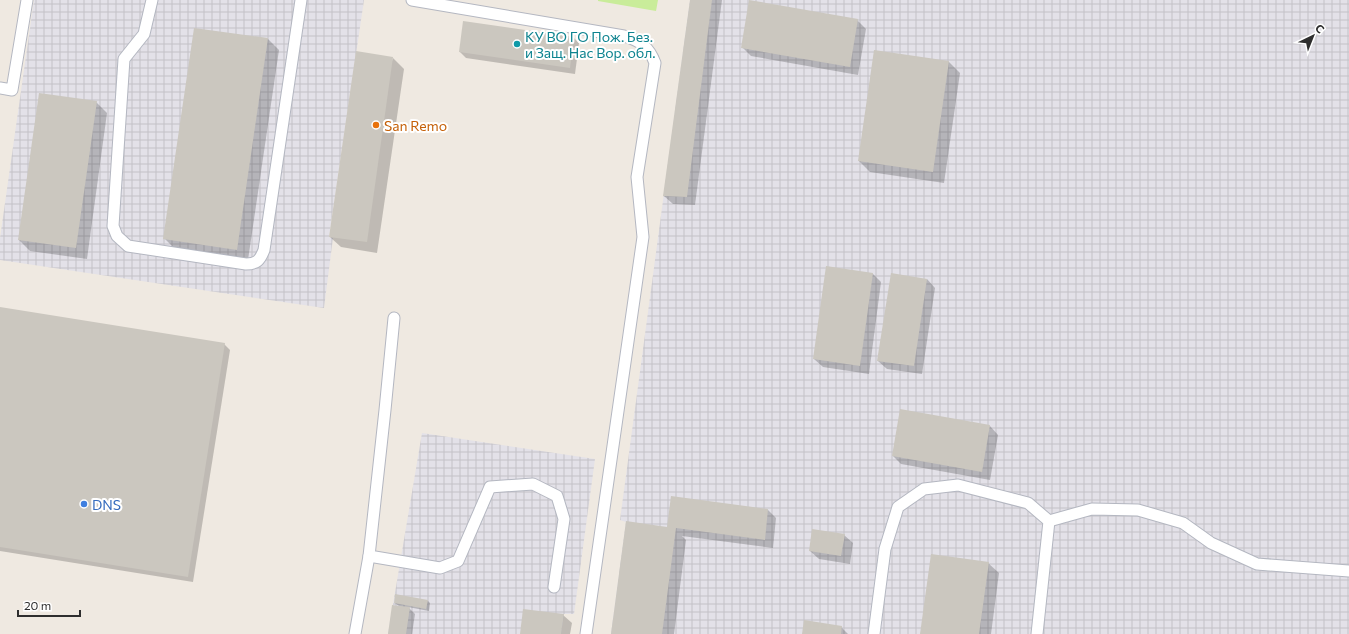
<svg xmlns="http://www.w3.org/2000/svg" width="1349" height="634" viewBox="0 0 1349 634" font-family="Commissioner,sans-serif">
<defs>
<pattern id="industrial-grid" width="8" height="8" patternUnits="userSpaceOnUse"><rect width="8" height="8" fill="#e3e1e8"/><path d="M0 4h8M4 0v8" fill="none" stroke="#c3c1c7"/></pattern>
</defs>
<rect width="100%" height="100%" fill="#efe9e1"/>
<!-- industrial -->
<g fill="url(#industrial-grid)">
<path d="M34 0H364L329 237 333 238 324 308 0 260V238Z"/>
<path d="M690 0H1349V634H611L626 522 620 520Z"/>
<path d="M422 433 595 459 574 614H564L561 634H388Z"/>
</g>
<!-- pitch -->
<path fill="#c9ec9a" d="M598 0H658L656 11 598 1Z"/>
<!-- shadow -->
<g fill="#0003">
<path d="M691 0H722L695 205 673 204 664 196Z"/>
<path d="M857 20 866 29 858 75 751 56 742 47Z"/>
<path d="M195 29 268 39 279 50 248 260 175 249 164 238Z"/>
<path d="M574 38 579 43 575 74 466 58 460 52Z"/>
<path d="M875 51 949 62 960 73 944 183 870 172 859 161Z"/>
<path d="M393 58 404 69 377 253 341 247 330 237Z"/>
<path d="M96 102 107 113 87 259 30 251 19 240Z"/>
<path d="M827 267 873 274 881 282 869 374 823 367 814 359Z"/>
<path d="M927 279 935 288 922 374 887 369 878 361Z"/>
<path d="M0 308 224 344 230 350 193 582 0 551Z"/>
<path d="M990 426 998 435 990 480 901 464 893 456Z"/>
<path d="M672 497 768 510 776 518 773 548 682 536 686 540 674 634H612L670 528Z"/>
<path d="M844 535 853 543 850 564 819 559 810 551Z"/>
<path d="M988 563 999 573 991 634H921Z"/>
<path d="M428 601 430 603 429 611 408 607 415 614 412 634H389L399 606 395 603Z"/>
<path d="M563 615 572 623 570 634H521Z"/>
<path d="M841 627 848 634H803Z"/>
</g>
<!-- building -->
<g fill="#cbc7bf">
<path d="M690 0H712L687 197 663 196Z"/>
<path d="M749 0 858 19 850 67 741 48Z"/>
<path d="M463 21 574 37 570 68 459 52Z"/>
<path d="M194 28 268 38 237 250 163 239Z"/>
<path d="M874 50 949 61 933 172 858 161Z"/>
<path d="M356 51 393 57 367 242 329 237Z"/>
<path d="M39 93 97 101 76 248 18 240Z"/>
<path d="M826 266 873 273 860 366 813 359Z"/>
<path d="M891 273 927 279 914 366 877 361Z"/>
<path d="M0 307 225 343 188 577 0 547Z"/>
<path d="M900 409 990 425 982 472 892 456Z"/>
<path d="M671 496 768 509 765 540 676 528 662 634H611L626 521 667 527Z"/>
<path d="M812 529 845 534 841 556 809 551Z"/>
<path d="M931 554 989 562 979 634H920Z"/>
<path d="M395 594 428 600 426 609 394 603Z"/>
<path d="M392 605 410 607 406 634H388Z"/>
<path d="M523 609 564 614 561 634H520Z"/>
<path d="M804 620 842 626 841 634H802Z"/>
</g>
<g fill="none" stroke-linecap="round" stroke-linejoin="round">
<!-- lane casing -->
<g stroke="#b4b7c1" stroke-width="13">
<g id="lane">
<path d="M152 0 144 34 124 59 113 226 117 236 128 246 246 264C257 264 260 260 264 250L301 0"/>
<path d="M412 0 624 36C641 41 649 47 655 63L637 177 643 237 586 634"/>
<path d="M0 88 12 90 27 0"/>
<path d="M1049 521 1092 509 1138 510 1183 523 1211 543 1257 564 1349 571"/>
<path d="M369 556 440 568 458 561 490 487 533 484 557 496 564 519 554 587"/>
<path d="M355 634 369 556 385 410 394 318"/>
<path d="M874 634 885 549 898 507 924 489 958 485 1028 503 1049 521 1037 634"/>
</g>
</g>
<!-- lane -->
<use href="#lane" stroke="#fff" stroke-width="11"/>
</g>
<!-- markers -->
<circle fill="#0f9aa8" stroke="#fff" stroke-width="1.5" cx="517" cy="44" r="4"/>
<circle fill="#e8710a" stroke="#fff" stroke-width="1.5" cx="376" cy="125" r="4"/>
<circle fill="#3f7fe0" stroke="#fff" stroke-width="1.5" cx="84" cy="504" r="4"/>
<g text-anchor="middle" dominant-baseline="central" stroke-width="4" stroke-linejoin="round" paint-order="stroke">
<!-- culture labels -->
<g font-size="14" fill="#0d838f" stroke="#fff" text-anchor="start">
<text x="525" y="36">КУ ВО ГО Пож. Без.<tspan x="525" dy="16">и Защ. Нас Вор. обл.</tspan></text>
</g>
<!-- food labels -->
<g font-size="14" fill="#c56008" stroke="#fff" text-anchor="start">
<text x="384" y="125">San Remo</text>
</g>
<!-- shop labels -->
<g font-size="14" fill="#366cbe" stroke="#fff" text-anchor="start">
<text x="92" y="504">DNS</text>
</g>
</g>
<!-- north arrow -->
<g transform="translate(1313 36) rotate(43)" stroke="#ffffff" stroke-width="3" paint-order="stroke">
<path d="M0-3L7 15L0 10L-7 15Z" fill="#2e2e2e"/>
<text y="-6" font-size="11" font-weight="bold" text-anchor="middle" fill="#2e2e2e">С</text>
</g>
<!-- scale -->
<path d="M18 610v6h62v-6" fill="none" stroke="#2e2e2e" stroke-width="2"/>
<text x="24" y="610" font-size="12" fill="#2e2e2e" stroke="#ffffff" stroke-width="3" paint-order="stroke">20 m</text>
</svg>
